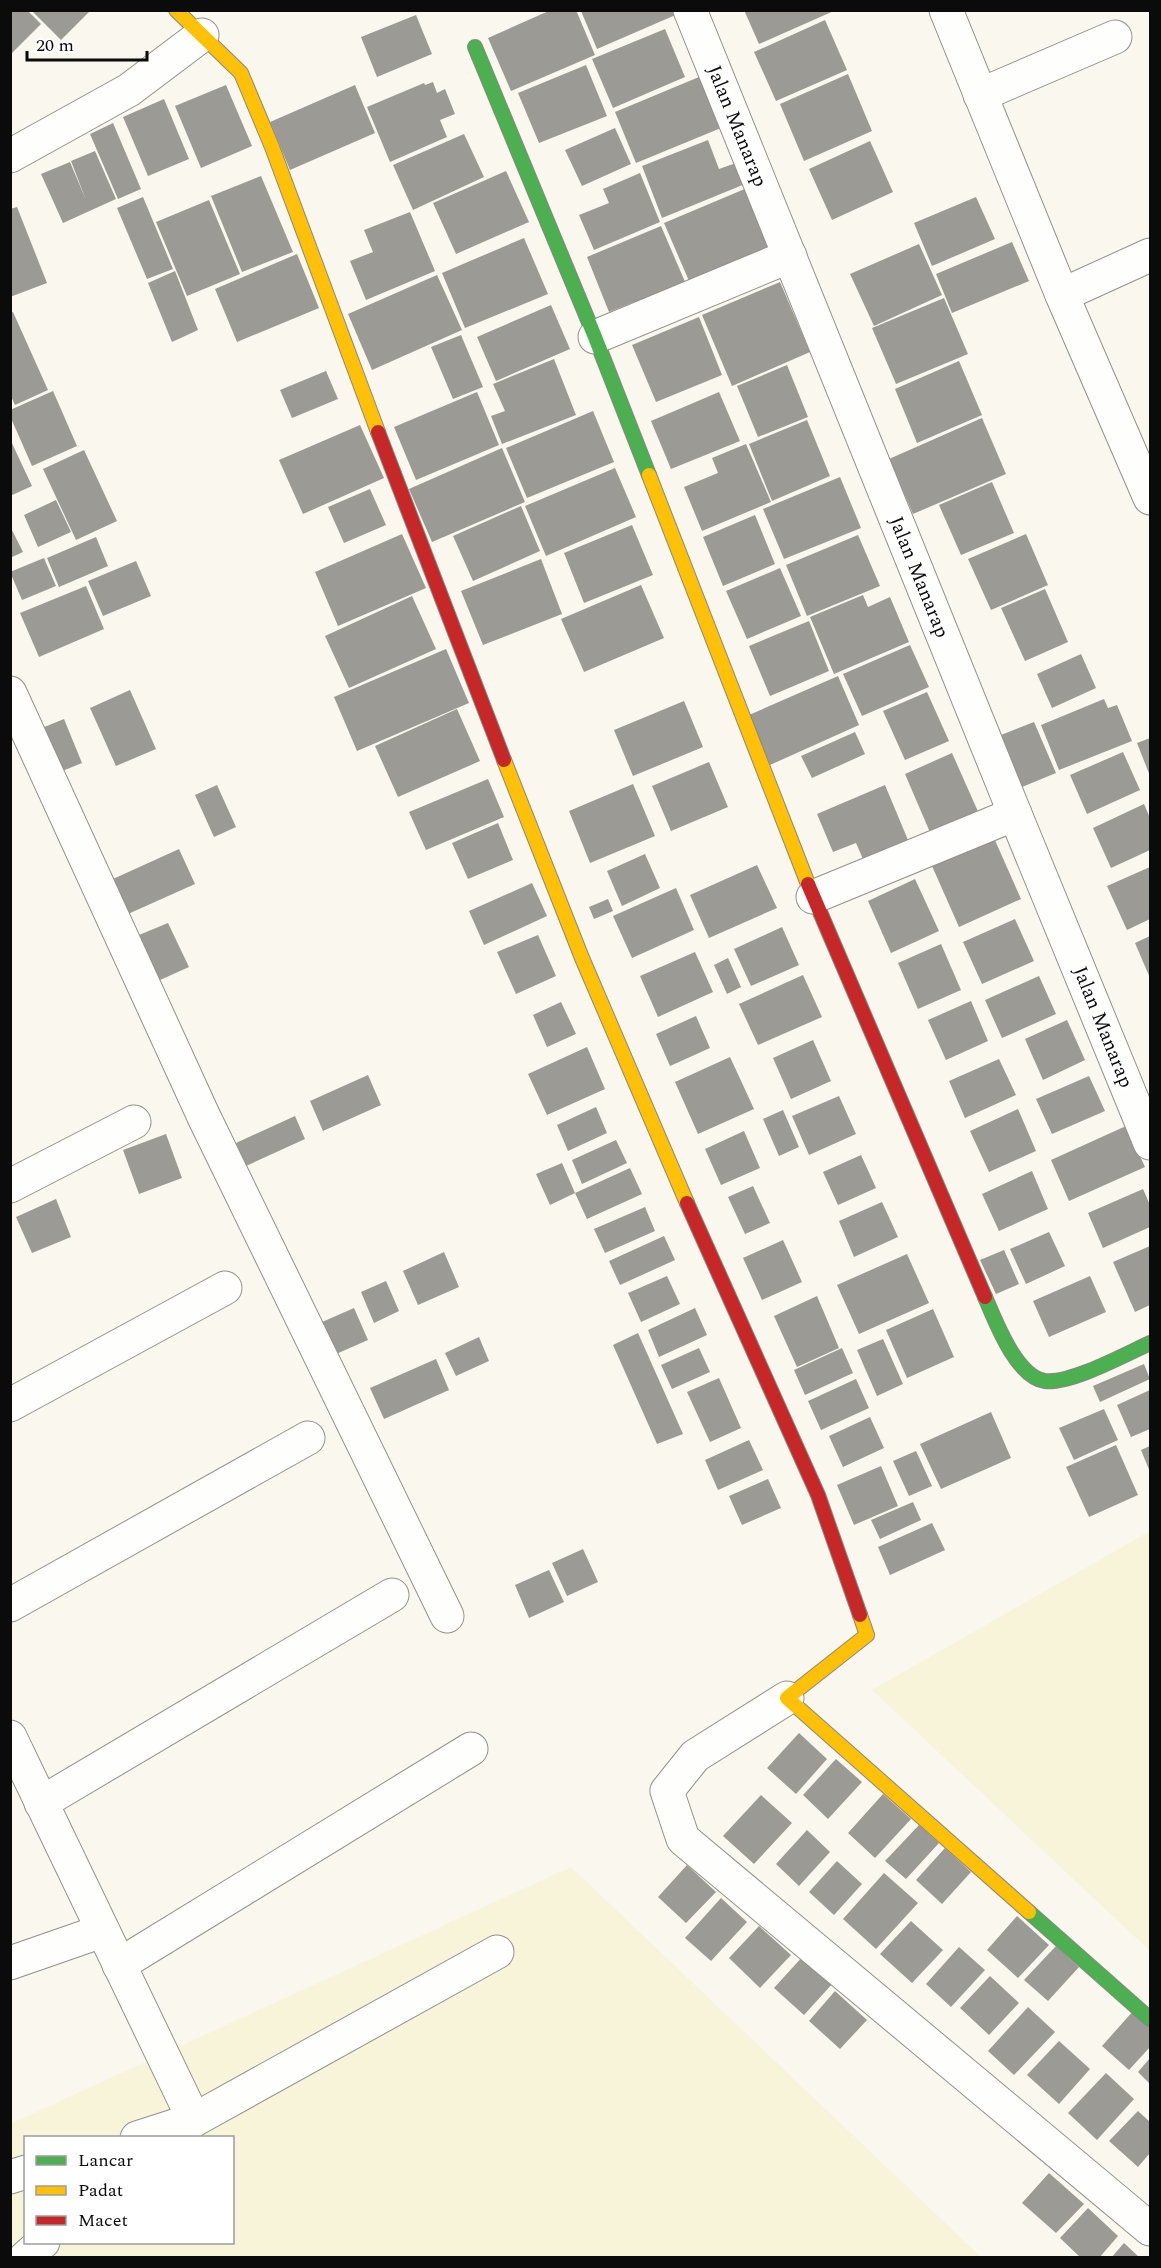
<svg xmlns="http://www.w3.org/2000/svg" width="1161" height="2268" viewBox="0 0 1161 2268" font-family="Spectral,serif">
<rect width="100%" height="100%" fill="#faf7ee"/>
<!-- farmland -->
<g fill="#f7f4da" fill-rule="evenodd">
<path d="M1150 1531V1951L872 1690Z"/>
<path d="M571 1867 981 2257H11L10 2124ZM26 2138H232V2242H26Z"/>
</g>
<!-- building -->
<g fill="#9c9a94">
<path d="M10 10H27L41 24 10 55Z"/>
<path d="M31 10H91L61 40Z"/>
<path d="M551 10H576L595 55 511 91 488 38Z"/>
<path d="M583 10H687L597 49 581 11Z"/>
<path d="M744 10H836L759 44Z"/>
<path d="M416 15 432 54 377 77 361 37Z"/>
<path d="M825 20 847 70 776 101 754 52Z"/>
<path d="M665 29 685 77 613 108 592 59Z"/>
<path d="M586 65 607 116 539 143 518 93Z"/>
<path d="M848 74 872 131 804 161 780 104Z"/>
<path d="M699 77 721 128 636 163 615 112Z"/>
<path d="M433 82 437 93 445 89 455 114 440 120 447 137 390 162 367 107 424 83 425 85Z"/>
<path d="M226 85 252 146 201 168 175 106Z"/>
<path d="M355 85 375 133 290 170 270 122Z"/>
<path d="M164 99 189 159 148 176 123 117Z"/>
<path d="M113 123 141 189 118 199 90 134Z"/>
<path d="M615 128 631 164 582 186 565 150Z"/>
<path d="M464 134 484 177 413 210 393 165Z"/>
<path d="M708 140 719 169 736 163 745 184 662 218 642 166Z"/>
<path d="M870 141 893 192 832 220 809 169Z"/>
<path d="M95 151 116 199 63 223 41 174 70 162 86 200 71 161Z"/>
<path d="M506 171 529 222 456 254 433 203Z"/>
<path d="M640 173 660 222 594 250 579 215 609 203 603 189Z"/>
<path d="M261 176 293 252 242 272 211 196Z"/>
<path d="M747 188 772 245 689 281 664 223Z"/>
<path d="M143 197 173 269 147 279 117 208Z"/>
<path d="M976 197 995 239 932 266 914 223Z"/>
<path d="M209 200 240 274 187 296 156 222Z"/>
<path d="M17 207 47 283 10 297V209Z"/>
<path d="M410 212 435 271 366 300 350 261 373 252 364 230Z"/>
<path d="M661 226 689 291 639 313 634 302 609 312 587 257Z"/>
<path d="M524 238 548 294 465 328 442 273Z"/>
<path d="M1012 242 1029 281 952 313 936 274Z"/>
<path d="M919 244 942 295 874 326 850 274Z"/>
<path d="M297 254 319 308 237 342 215 289Z"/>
<path d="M175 271 198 330 172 342 148 283Z"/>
<path d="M437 275 462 330 372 370 348 314Z"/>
<path d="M780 282 810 352 732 386 702 315Z"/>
<path d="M944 298 968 354 896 384 872 328Z"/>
<path d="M551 305 570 349 496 381 477 337Z"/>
<path d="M13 312 48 390 15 405 10 394V313Z"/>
<path d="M699 317 722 375 656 402 632 345Z"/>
<path d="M461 335 483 387 453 399 431 347Z"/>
<path d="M554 359 576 415 502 444 491 416 505 411 493 384Z"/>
<path d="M959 361 982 415 917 443 895 389Z"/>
<path d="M787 365 808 417 758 437 737 386Z"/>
<path d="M326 371 338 399 292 418 280 390Z"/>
<path d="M53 391 77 446 32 466 10 416V410Z"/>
<path d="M477 392 499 445 416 480 394 427Z"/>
<path d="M719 392 740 441 671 469 651 421Z"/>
<path d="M593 411 614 462 527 498 506 448Z"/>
<path d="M982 418 1006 474 913 514 889 459Z"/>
<path d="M807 420 830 476 772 501 749 444Z"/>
<path d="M360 425 384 478 303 514 279 460Z"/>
<path d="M10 439 32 486 10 496Z"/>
<path d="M746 444 771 502 702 531 684 487 718 473 712 458Z"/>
<path d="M502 448 525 502 432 542 409 489Z"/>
<path d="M84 450 117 521 76 540 43 469Z"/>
<path d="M615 468 636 517 546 556 525 506Z"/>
<path d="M840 477 861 528 784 559 763 509Z"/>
<path d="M992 482 1014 533 961 555 939 505Z"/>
<path d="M370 489 386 525 344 543 328 507Z"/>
<path d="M56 500 71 532 38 547 24 515Z"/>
<path d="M521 506 540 551 473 581 453 536Z"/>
<path d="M755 515 775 564 723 586 703 537Z"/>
<path d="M632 525 653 575 584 603 564 553Z"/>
<path d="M10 526 23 552 10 558Z"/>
<path d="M402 534 426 588 338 626 315 572Z"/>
<path d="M1026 534 1048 585 991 610 968 559Z"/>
<path d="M858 535 880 586 807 616 786 565Z"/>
<path d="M96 537 108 566 59 587 47 558Z"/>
<path d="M44 558 56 586 22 600 10 572Z"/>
<path d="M541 559 562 614 483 645 461 591Z"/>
<path d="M136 561 151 596 103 616 88 581Z"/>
<path d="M780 568 801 616 747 639 726 591Z"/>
<path d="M641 585 664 638 584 672 561 619Z"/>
<path d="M86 586 104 629 39 657 20 613Z"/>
<path d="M1045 589 1068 642 1025 661 1001 608Z"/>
<path d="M863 595 868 607 890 597 909 642 834 674 810 617Z"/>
<path d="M412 596 436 649 349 688 325 636Z"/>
<path d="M809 621 829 671 770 696 749 646Z"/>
<path d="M910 645 929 687 862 716 843 674Z"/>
<path d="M446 649 469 703 357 751 334 697Z"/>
<path d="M1081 654 1096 688 1052 708 1037 674Z"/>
<path d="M838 676 859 725 770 765 749 715Z"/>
<path d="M130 690 156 749 116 766 90 708Z"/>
<path d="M927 692 949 741 905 760 883 711Z"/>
<path d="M1104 699 1108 708 1117 705 1132 741 1059 770 1041 725Z"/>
<path d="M684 701 703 747 633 776 614 730Z"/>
<path d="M457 709 480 761 398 797 375 746Z"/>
<path d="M64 719 82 763 50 776 32 732Z"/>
<path d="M1034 722 1056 773 1022 787 1001 735Z"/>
<path d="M855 732 865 754 812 778 801 756Z"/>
<path d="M1150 738V776L1137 743Z"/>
<path d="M1123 752 1140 790 1087 814 1070 775Z"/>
<path d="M952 753 980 816 932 837 905 774Z"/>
<path d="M709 762 728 807 671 831 652 786Z"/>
<path d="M488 779 504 817 426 850 409 812Z"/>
<path d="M633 784 655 836 590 863 569 811Z"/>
<path d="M217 785 236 827 214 837 195 795Z"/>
<path d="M885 785 908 840 863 859 856 843 833 852 817 814Z"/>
<path d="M1144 804 1150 818V850L1111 868 1093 828Z"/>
<path d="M498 823 513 860 468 879 452 843Z"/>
<path d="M994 838 1021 899 959 927 932 866Z"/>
<path d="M179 849 195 884 128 914 113 879Z"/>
<path d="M645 854 660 888 622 906 607 871Z"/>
<path d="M757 865 777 908 709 938 690 895Z"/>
<path d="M1150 867V919L1127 930 1107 886Z"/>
<path d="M915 879 939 931 891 953 868 901Z"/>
<path d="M532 883 547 916 484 945 469 911Z"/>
<path d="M676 888 694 930 632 958 613 916Z"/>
<path d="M608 899 613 911 594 919 589 907Z"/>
<path d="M1015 919 1034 961 982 984 963 942Z"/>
<path d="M168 923 189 967 160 980 139 935Z"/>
<path d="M782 927 799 965 751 986 734 949Z"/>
<path d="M538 935 556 976 516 994 497 952Z"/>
<path d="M1150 936V978L1135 943Z"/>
<path d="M941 944 961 990 918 1009 898 963Z"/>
<path d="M695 952 713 992 658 1017 640 976Z"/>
<path d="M728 958 741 987 727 994 714 965Z"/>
<path d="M803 975 822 1017 758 1045 739 1004Z"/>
<path d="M1039 976 1056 1014 1002 1038 985 1000Z"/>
<path d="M971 1001 988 1041 946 1060 928 1020Z"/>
<path d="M561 1002 576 1034 547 1047 533 1015Z"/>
<path d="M696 1016 710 1048 670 1066 656 1034Z"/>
<path d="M1067 1020 1085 1060 1043 1080 1025 1039Z"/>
<path d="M813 1040 831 1081 791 1099 773 1058Z"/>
<path d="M587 1047 605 1089 547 1115 528 1074Z"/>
<path d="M730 1057 754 1109 698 1134 675 1082Z"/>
<path d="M999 1059 1016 1095 965 1118 949 1081Z"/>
<path d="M368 1075 381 1105 323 1131 310 1101Z"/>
<path d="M1089 1076 1105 1111 1052 1134 1036 1099Z"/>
<path d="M839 1096 856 1134 809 1155 792 1116Z"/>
<path d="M596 1107 607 1133 568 1151 557 1125Z"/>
<path d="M1018 1109 1036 1151 989 1172 970 1131Z"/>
<path d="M783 1110 799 1147 779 1156 763 1119Z"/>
<path d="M295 1116 305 1139 246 1166 236 1143Z"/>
<path d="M1126 1126 1145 1167 1069 1201 1051 1160Z"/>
<path d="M744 1131 760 1168 721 1185 705 1149Z"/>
<path d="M166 1134 182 1178 139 1194 123 1150Z"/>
<path d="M616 1140 627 1163 582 1184 572 1160Z"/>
<path d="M861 1155 876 1188 838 1205 823 1172Z"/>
<path d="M562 1163 575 1193 630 1168 642 1194 587 1219 575 1193 550 1205 536 1174Z"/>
<path d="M1032 1171 1048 1209 999 1231 982 1194Z"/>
<path d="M753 1186 770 1223 745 1234 728 1197Z"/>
<path d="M1143 1189 1150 1205V1227L1103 1248 1088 1213Z"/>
<path d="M56 1199 71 1237 32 1253 16 1217Z"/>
<path d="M882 1202 898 1237 854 1257 839 1221Z"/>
<path d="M645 1207 655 1231 605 1253 594 1229Z"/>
<path d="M1049 1232 1065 1266 1026 1284 1010 1249Z"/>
<path d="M664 1236 675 1260 620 1285 609 1261Z"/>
<path d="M783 1240 802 1282 762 1300 743 1258Z"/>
<path d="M1150 1246V1305L1135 1312 1113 1262Z"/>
<path d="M1004 1250 1019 1284 996 1294 980 1260Z"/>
<path d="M444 1252 459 1287 418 1305 403 1271Z"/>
<path d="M907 1254 929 1303 859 1334 837 1285Z"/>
<path d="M667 1276 680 1304 641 1322 628 1293Z"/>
<path d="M1090 1276 1106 1312 1049 1337 1033 1301Z"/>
<path d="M386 1281 399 1311 374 1323 361 1292Z"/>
<path d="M817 1296 839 1348 797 1367 774 1316Z"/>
<path d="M354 1308 368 1340 327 1358 313 1326Z"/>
<path d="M695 1308 707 1335 659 1357 648 1330Z"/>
<path d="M933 1309 954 1357 907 1378 886 1330Z"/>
<path d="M638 1333 683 1434 657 1444 613 1345Z"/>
<path d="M479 1337 489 1361 456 1376 445 1353Z"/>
<path d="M883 1339 903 1384 877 1396 857 1350Z"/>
<path d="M699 1348 710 1372 672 1389 661 1365Z"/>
<path d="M842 1348 853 1373 805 1395 794 1370Z"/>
<path d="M436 1359 449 1390 384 1419 370 1388Z"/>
<path d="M1144 1364 1150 1379 1100 1402 1093 1386Z"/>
<path d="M719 1378 741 1428 710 1442 687 1392Z"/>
<path d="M856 1379 869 1408 821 1430 808 1401Z"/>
<path d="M1150 1390V1429L1131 1437 1117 1405Z"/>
<path d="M1104 1409 1118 1440 1074 1460 1059 1428Z"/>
<path d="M991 1412 1011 1458 941 1489 920 1444Z"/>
<path d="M870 1417 884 1448 843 1467 829 1436Z"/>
<path d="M749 1440 763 1470 718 1490 705 1460Z"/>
<path d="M1116 1445 1138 1495 1089 1517 1066 1467Z"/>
<path d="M1150 1446V1472L1141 1450Z"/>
<path d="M916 1451 932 1486 909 1496 893 1461Z"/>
<path d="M881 1466 898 1506 854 1525 837 1485Z"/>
<path d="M768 1479 781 1508 742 1525 729 1496Z"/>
<path d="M913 1502 921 1520 880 1539 871 1520Z"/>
<path d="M932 1523 945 1550 890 1575 878 1547Z"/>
<path d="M583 1549 598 1582 567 1596 552 1563Z"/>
<path d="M549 1570 564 1602 529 1618 515 1585Z"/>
<path d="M799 1733 827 1759 796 1794 767 1768Z"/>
<path d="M836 1759 862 1782 828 1819 803 1795Z"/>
<path d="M883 1794 911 1819 875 1858 848 1833Z"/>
<path d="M761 1795 792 1823 754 1864 723 1836Z"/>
<path d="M919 1825 939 1843 906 1879 885 1861Z"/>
<path d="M807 1830 830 1852 799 1886 776 1864Z"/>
<path d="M945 1848 971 1872 942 1904 916 1880Z"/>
<path d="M837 1861 862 1884 834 1915 809 1892Z"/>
<path d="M687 1865 716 1892 686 1923 658 1897Z"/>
<path d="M884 1873 918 1903 876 1949 843 1919Z"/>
<path d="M721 1898 747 1922 711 1961 685 1938Z"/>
<path d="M1017 1916 1049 1945 1018 1978 987 1950Z"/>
<path d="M911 1921 943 1950 912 1983 880 1954Z"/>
<path d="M759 1926 791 1955 760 1988 729 1958Z"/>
<path d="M1056 1946 1079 1967 1048 2001 1024 1980Z"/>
<path d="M959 1947 985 1970 951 2007 926 1984Z"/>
<path d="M804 1955 834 1982 804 2015 774 1988Z"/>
<path d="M990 1976 1019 2003 989 2035 960 2008Z"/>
<path d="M835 1991 867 2020 840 2049 809 2021Z"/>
<path d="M1028 2007 1055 2032 1014 2075 988 2051Z"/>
<path d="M1135 2009 1150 2023V2047L1129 2070 1102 2046Z"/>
<path d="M1059 2041 1090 2069 1059 2104 1027 2075Z"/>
<path d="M1150 2058V2084L1138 2072Z"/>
<path d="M1106 2073 1134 2099 1097 2140 1068 2113Z"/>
<path d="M1138 2111 1150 2122V2153L1138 2167 1109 2141Z"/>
<path d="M1049 2173 1084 2204 1056 2233 1022 2203Z"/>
<path d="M1088 2208 1118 2236 1099 2258H1081L1060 2238Z"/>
<path d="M1124 2243 1140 2258H1111Z"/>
</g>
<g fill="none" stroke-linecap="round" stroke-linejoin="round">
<!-- street casing -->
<g stroke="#93918d" stroke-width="35">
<g id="street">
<path d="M690 10 1015 814 1150 1143"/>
<path d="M946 10 1062 295 1150 498"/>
<path d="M980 95 1115 37"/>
<path d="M10 156 129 90 202 35"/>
<path d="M1062 295 1150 255"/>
<path d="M595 337 790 256"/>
<path d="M10 693 204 1117 447 1616"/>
<path d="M813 897 1015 814"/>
<path d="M10 1186 134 1122"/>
<path d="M10 1405 225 1288"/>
<path d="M10 1605 308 1438"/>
<path d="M787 1698 695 1756 667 1791 683 1839 1150 2229"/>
<path d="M10 1737 194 2120"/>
<path d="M41 1803 392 1595"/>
<path d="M10 1963 102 1931"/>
<path d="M119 1965 471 1749"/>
<path d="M137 2138 193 2120"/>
<path d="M172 2138 194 2120 497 1952"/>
<path d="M10 2177 26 2172"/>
<path d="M25 2258 43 2242"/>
</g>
</g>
<!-- fast casing -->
<g stroke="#898884" stroke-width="16">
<g id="fast">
<path d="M475 47 595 337 649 475"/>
<path d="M985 1297C995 1320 1016 1377 1045 1381 1071 1384 1126 1354 1150 1343"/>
<path d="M1029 1912 1150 2019"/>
</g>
</g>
<!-- slow casing -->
<g stroke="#898884" stroke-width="16">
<g id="slow">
<path d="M176 10 241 73 272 147 378 432"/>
<path d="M649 475 808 884"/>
<path d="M504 760 582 958 687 1203"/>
<path d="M860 1615 867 1635 787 1698 1029 1912"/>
</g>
</g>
<!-- jam casing -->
<g stroke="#898884" stroke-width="16">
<g id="jam">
<path d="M378 432 504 760"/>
<path d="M808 884 985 1297"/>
<path d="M687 1203 818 1495 860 1615"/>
</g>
</g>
<!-- street -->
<use href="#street" stroke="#fefefc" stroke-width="33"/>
<!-- fast -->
<use href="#fast" stroke="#4caf50" stroke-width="14"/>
<!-- slow -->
<use href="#slow" stroke="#ffc107" stroke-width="14"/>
<!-- jam -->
<use href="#jam" stroke="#c62828" stroke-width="14"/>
</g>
<g text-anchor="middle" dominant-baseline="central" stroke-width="6" stroke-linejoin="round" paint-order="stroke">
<!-- street labels -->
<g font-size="20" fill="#0b0b0b" stroke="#fff">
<text transform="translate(737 126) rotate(68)">Jalan Manarap</text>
<text transform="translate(919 577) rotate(68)">Jalan Manarap</text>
<text transform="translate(1103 1027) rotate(68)">Jalan Manarap</text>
</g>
</g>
<!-- border -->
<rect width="1161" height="2268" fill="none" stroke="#0b0b0b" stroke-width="24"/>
<!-- legend -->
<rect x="24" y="2136" width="210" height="108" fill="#ffffff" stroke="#9d9d9d" stroke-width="1.5"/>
<rect x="36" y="2156" width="30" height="9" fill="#4caf50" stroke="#9d9d9d" stroke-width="1.5"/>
<text x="78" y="2166" font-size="18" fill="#0b0b0b">Lancar</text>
<rect x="36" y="2186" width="30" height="9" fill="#ffc107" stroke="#9d9d9d" stroke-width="1.5"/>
<text x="78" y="2196" font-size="18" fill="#0b0b0b">Padat</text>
<rect x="36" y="2216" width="30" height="9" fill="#c62828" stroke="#9d9d9d" stroke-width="1.5"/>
<text x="78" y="2226" font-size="18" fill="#0b0b0b">Macet</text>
<!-- scale -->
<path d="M27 51v9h120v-9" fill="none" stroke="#0b0b0b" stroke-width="3"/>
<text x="36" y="51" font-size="18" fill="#0b0b0b" stroke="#ffffff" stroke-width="4.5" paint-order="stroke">20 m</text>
</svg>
